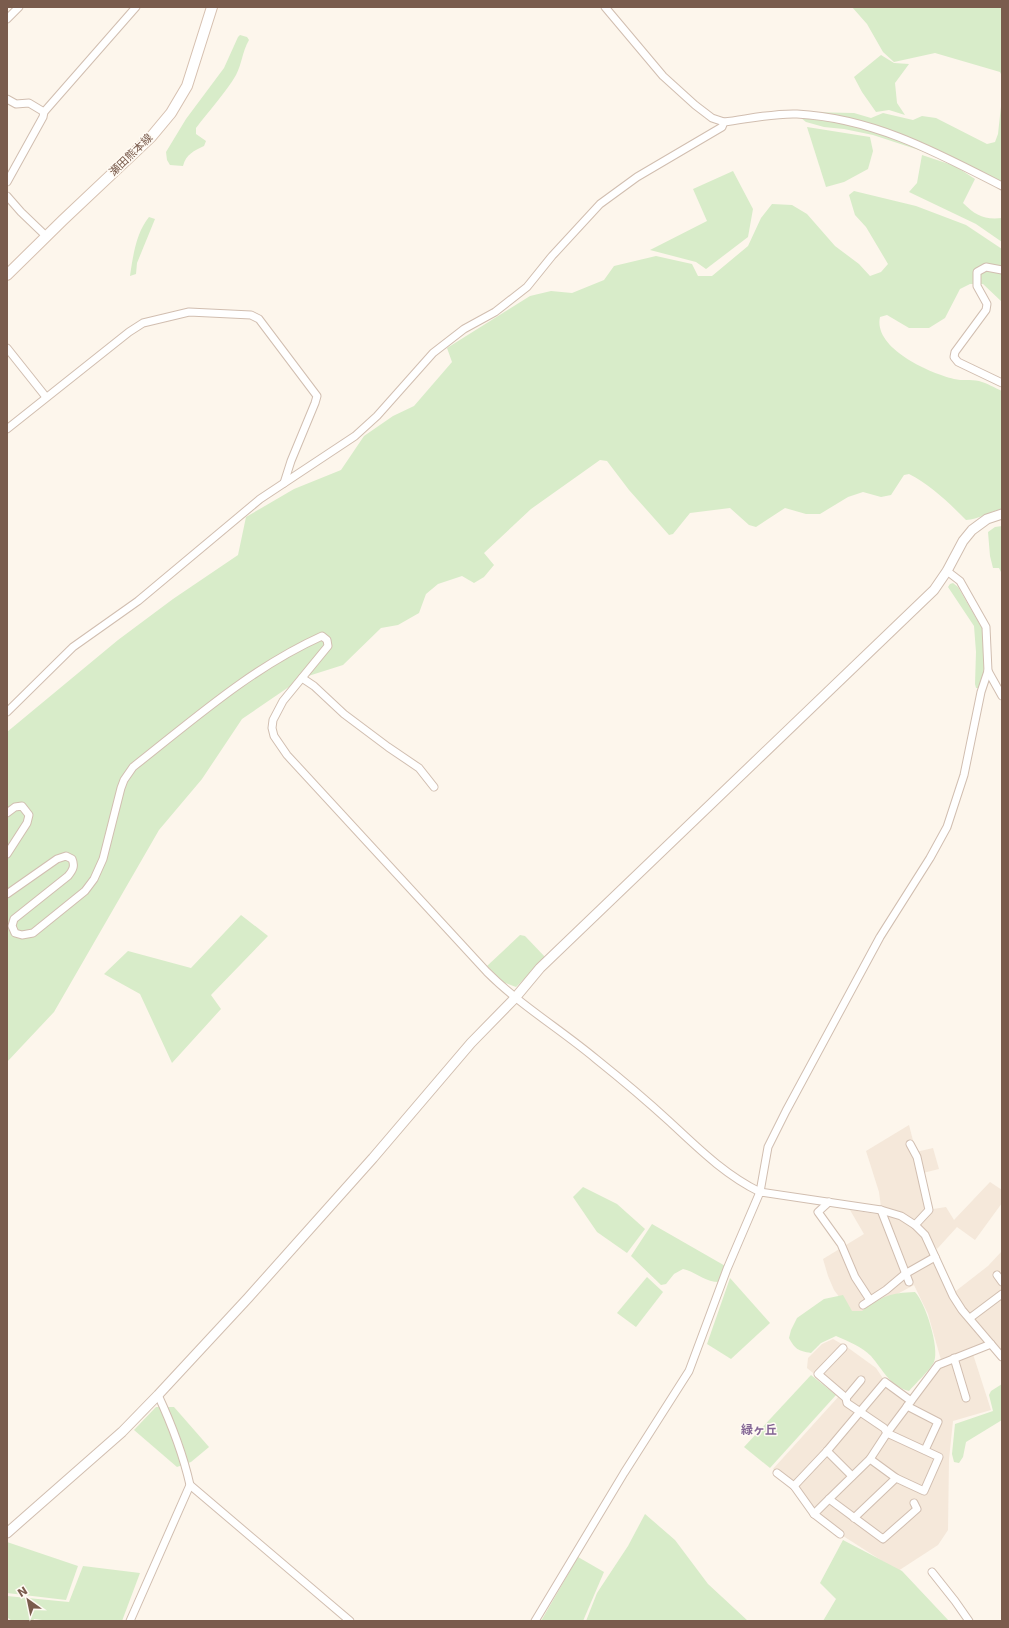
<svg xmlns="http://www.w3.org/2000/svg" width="1009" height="1628" viewBox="0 0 1009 1628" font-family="'DejaVu Sans','Noto Sans JP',sans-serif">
<rect width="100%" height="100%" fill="#fdf6ec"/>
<!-- residential -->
<g fill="#f5e8da">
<path d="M909 1125 916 1152 933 1148 939 1169 923 1173 933 1209 946 1207 954 1220 990 1182 1002 1190V1203L975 1240 957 1227 937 1249 927 1233 914 1220 899 1212 881 1207 879 1192 866 1151Z"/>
<path d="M850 1210 902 1218 921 1231 952 1294 988 1266 1002 1251V1357L991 1344 972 1351 991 1410 953 1421 949 1459 948 1530 938 1545 898 1571 840 1534 814 1514 794 1486 773 1469 840 1395 807 1368 808 1358 822 1344 833 1339 847 1347 876 1368 884 1380 911 1397 941 1360 928 1314 914 1285 860 1314H852L834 1290 828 1276 823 1259 864 1234Z"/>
</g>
<!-- green -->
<g fill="#d8ecc9">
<path d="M852 7H1002V76L1000 72 935 53 894 62 883 52 867 24Z"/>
<path d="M240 35 247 37 249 40C242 52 242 64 236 75 227 91 208 112 196 128V134L206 141 204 146C194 151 186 154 183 166L170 165 167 160 166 152 186 119 224 68 238 37Z"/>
<path d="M881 55 894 63 909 64 895 83 897 103 905 115 889 110 876 112 862 92 854 77Z"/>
<path d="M1002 97V186L984 172 925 152 873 135 844 129 824 127 806 122 801 118 806 112 854 113 871 118 883 113 913 120 922 116 936 118 987 144 995 142 998 134Z"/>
<path d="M807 127 870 137 873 151 868 169 844 182 826 187Z"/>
<path d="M922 155 955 166 975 179 963 203C975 215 984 220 1002 218V242L976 224 909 192 917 183Z"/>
<path d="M733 171 753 209 748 237 706 269 696 262 650 250 707 221 693 189Z"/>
<path d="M854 191 916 206 966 225 1002 249V302L983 284H970L960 289 945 318 929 328H909L887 315 880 317C873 348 929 373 954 379 962 381 971 379 979 381 987 383 995 388 1002 391V509C990 511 978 520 966 520 949 503 931 485 909 474L904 475 891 495 881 497 863 492 848 497 820 514H806L785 508 756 527 749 525 730 508 690 513 673 534 669 535 629 490 607 461 600 460 531 509 484 553 494 565 484 577 474 583 462 576 438 584 426 594 419 613 398 625 381 628 343 665 302 678 242 719 202 779 159 830 54 1012 7 1062V732L118 640 173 599 238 555 246 517 294 489 341 470 364 436 393 416 414 406 452 362 447 348 530 296 551 291 572 293 604 280 614 266 656 256 692 264 698 276H712L748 246 761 218 772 204 792 205 807 214 835 246 859 264 870 276 881 272 888 264 866 227 855 215 849 195Z"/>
<path d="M149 217 155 219 137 263 136 274 130 276C133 256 136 233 149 217Z"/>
<path d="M1002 526V574L999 568H993L990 556 988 532 995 527Z"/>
<path d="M953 583 958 587 983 630 984 671 979 688H976L975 684 976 652 974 626 948 587 950 584Z"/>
<path d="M241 915 268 936 211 995 221 1009 172 1063 140 994 104 974 128 951 191 968Z"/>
<path d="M520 935 525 936 546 958 516 987 503 982 487 966Z"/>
<path d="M583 1187 617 1204 645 1229 627 1253 597 1232 573 1197Z"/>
<path d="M652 1224 727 1267 719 1282C705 1282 696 1272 683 1269L674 1274 666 1284 661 1285 631 1256Z"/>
<path d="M647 1277 663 1292 636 1327 617 1313Z"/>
<path d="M730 1278 770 1323 731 1359 707 1344Z"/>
<path d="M915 1292C925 1302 940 1348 934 1362 930 1370 915 1384 909 1391 890 1386 883 1370 871 1356 862 1347 848 1341 836 1336L821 1343 811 1353C798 1351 795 1349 789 1338L791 1330 797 1318 824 1299 843 1295 852 1311H862C882 1296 890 1293 915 1292Z"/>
<path d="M811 1375 836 1395 770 1468 744 1447Z"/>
<path d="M1002 1384V1420L966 1442 963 1457 959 1463 954 1462 952 1454 955 1424 993 1411 989 1395 991 1391Z"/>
<path d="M156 1407H174L209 1447 191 1462 177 1467 134 1430Z"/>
<path d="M645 1514 675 1540 708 1584 748 1621H586L597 1593 628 1546Z"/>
<path d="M843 1540 902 1571 949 1621H823L836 1599 820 1583Z"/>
<path d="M7 1542 78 1566 66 1600 7 1593Z"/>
<path d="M578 1557 604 1572 583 1621H541Z"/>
<path d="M83 1566 140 1573 122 1621H50L34 1619 33 1621H12L7 1617V1596L69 1602Z"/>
</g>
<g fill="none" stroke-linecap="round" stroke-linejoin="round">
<!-- minor casing -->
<g stroke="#d1beb0" stroke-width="9">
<g id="minor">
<path d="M605 7 663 76 695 105 712 118 724 122C748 119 773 113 797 114 873 118 936 152 1002 186"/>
<path d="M7 19 19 7"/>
<path d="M7 99 16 104 29 103 44 112"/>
<path d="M7 182 43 117 44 112 136 7"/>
<path d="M7 196 21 212 46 236"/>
<path d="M1002 270 986 267 977 272V286L987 304 986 310 955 352 954 357 958 362 1002 383"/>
<path d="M7 348 46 397"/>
<path d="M7 429 129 332 143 323 189 312 251 315 259 319 317 396 315 403 291 461 284 483"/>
<path d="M988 671 1002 696"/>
<path d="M302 678 314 686 344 714 388 747 419 768 434 787"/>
<path d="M7 712 73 647 138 601 260 499 355 436 377 416 433 353 464 329 495 312 527 287 552 256 600 204 637 177 722 127 724 122"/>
<path d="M7 813 15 807 22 806 29 815 27 823 7 854"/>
<path d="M7 894 57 859 66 856 72 859C75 866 73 870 68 876L14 919 12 926 15 933 22 935 33 933 85 891 94 879 103 859 121 788 124 780 133 767C193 720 251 668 322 636L327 640 328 646 283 701 273 720 272 728 274 736 287 755 487 972C520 1005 560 1029 596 1059 621 1079 646 1100 670 1122 698 1148 725 1175 760 1192L881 1210 901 1216 915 1225 925 1235 953 1296 962 1310 1002 1357"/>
<path d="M910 1144 917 1157 929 1210 915 1225"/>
<path d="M829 1202 818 1212 841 1244 855 1277 870 1300"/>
<path d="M881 1210 909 1282"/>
<path d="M997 1275 1002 1282"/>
<path d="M863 1305 886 1290 905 1274 935 1257"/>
<path d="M970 1318 1002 1294"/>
<path d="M843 1348 818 1374 846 1398 847 1403 884 1428 887 1433 939 1457 924 1491 896 1478"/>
<path d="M954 1358 966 1398"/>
<path d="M846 1398 861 1380"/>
<path d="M907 1406 938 1422 925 1450"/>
<path d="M827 1451 852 1476"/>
<path d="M777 1473 794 1486 814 1514 840 1534"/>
<path d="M190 1485 350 1621"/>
<path d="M794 1486 827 1451 885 1382 911 1401"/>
<path d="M914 1503 917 1509 883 1539 829 1499 870 1459 887 1433 938 1365 991 1344"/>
<path d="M814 1514 829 1499"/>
<path d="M854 1518 896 1478 870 1459"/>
<path d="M932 1572 955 1601 969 1621"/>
<path d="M130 1621 190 1485C183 1454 171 1423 158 1395"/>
<path d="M535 1621 624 1473 689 1371 727 1269 760 1192 768 1147 786 1111 880 937 930 858 947 827 964 775 981 692 988 671 986 627 960 581 947 571"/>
</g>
</g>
<!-- tertiary casing -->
<g stroke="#d1beb0" stroke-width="11">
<path id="tertiary" d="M7 1533 122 1432 158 1395 248 1298 373 1158 471 1043 515 998 540 968 934 590 947 571 963 541 972 530 987 519 1002 514"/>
</g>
<!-- secondary casing -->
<g stroke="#d6c0b0" stroke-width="12">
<path id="secondary" d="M7 275 63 220 151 137 171 113 187 86 212 7"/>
</g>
<!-- minor -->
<use href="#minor" stroke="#fff" stroke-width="7"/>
<!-- tertiary -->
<use href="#tertiary" stroke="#fff" stroke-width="9"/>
<!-- secondary -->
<use href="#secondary" stroke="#fff" stroke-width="10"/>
</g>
<g text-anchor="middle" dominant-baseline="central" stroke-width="3" stroke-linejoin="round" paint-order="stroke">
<!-- street labels -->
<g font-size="11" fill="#7a5c4d" stroke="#fffaf3">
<text transform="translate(131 155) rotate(-44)">瀬田熊本線</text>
</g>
<!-- neighbourhood labels -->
<g font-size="12" font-weight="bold" fill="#846695" stroke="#fffaf3">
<text x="759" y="1430">緑ヶ丘</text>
</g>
</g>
<!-- border -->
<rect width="1009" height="1628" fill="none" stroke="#7a5c4d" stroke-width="16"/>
<!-- north arrow -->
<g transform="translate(28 1600) rotate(327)" stroke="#fffaf3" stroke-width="3" paint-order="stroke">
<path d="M0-3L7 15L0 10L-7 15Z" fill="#7a5c4d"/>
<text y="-6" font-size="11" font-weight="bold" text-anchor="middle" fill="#7a5c4d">N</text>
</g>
</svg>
